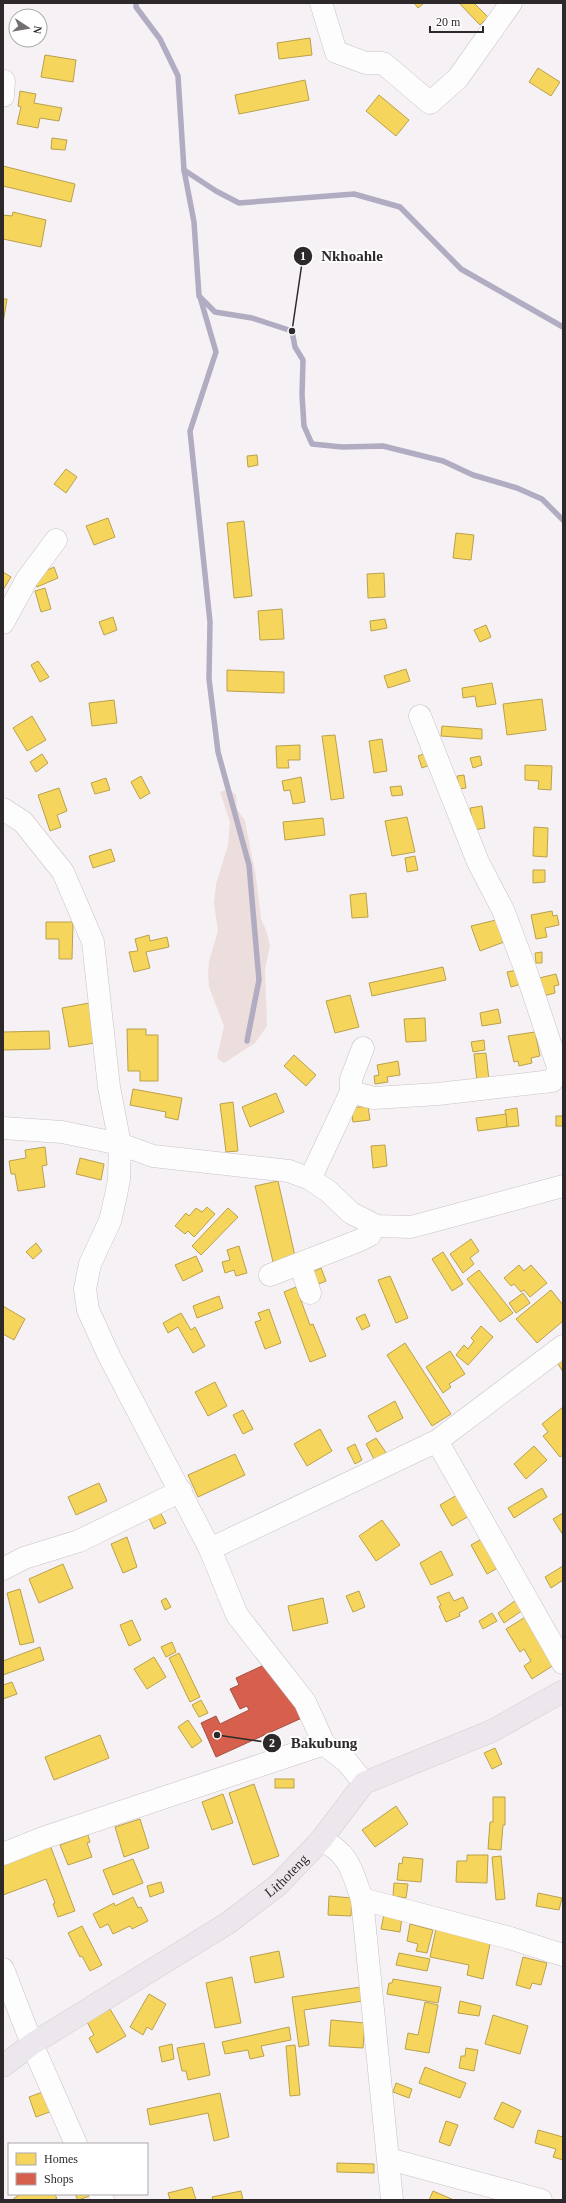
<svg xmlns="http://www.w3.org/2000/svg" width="566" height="2203" viewBox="0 0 566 2203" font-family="Georgia,serif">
<rect width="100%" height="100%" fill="#f6f1f4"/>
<!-- green -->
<path fill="#ecdedc" d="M228 789 236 795 237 809 245 821 256 877 261 919 266 930 270 946 265 969 267 1026 255 1043 224 1063 217 1058 224 1026 209 987 208 975 209 961 218 931 214 903 216 884 228 845 230 822 220 792Z"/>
<!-- homes -->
<g fill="#f6d55c" stroke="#baa14d">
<path d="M414 3H424L418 8Z"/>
<path d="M459 3H474L488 17 480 25Z"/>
<path d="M310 38 312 55 279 59 277 43Z"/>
<path d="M45 55 76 60 73 82 41 77Z"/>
<path d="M538 68 560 82 551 96 529 82Z"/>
<path d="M305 80 309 100 239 114 235 95Z"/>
<path d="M20 91 36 94 34 103 62 108 59 121 40 118 38 128 17 124 21 107 18 106Z"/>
<path d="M379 95 409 120 396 136 366 111Z"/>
<path d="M52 138 67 140 65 150 51 149Z"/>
<path d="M3 166 75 184 71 202 3 186Z"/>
<path d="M13 212 46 220 41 247 3 239V215L12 216Z"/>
<path d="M3 299H7L3 323Z"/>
<path d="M257 455 258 465 248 467 247 456Z"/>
<path d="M66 469 77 477 66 493 54 484Z"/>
<path d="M108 518 115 537 94 545 86 526Z"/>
<path d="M244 521 252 596 234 598 227 523Z"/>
<path d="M456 533 474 535 471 560 453 558Z"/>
<path d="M54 567 58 578 37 587 33 577Z"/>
<path d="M3 572 11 577 3 590Z"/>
<path d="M384 573 385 597 368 598 367 574Z"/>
<path d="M45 588 51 609 41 612 35 591Z"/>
<path d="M282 609 284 639 260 640 258 611Z"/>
<path d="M113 617 117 630 104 635 99 622Z"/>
<path d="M385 619 387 628 371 631 370 621Z"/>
<path d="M486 625 491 637 480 642 474 630Z"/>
<path d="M38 661 49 677 40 682 31 665Z"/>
<path d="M406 669 410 681 388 688 384 676Z"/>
<path d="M227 670 284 672V693L227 691Z"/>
<path d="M492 683 496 704 477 707 475 696 463 698 462 688Z"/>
<path d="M542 699 546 730 507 735 503 704Z"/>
<path d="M114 700 117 723 92 726 89 703Z"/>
<path d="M32 716 46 740 27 751 13 728Z"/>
<path d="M442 726 482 729V739L441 736Z"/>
<path d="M335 735 344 798 331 800 322 736Z"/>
<path d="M382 739 387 771 374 773 369 741Z"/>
<path d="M300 745V760H288L289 768H277L276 746Z"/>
<path d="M426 753 430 765 422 768 418 756Z"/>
<path d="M42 754 48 763 36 772 30 762Z"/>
<path d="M480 756 482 765 473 768 470 758Z"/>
<path d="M525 765 552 766 551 790 538 789 539 781 525 780Z"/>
<path d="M464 775 466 788 459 789 457 776Z"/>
<path d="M141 776 150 793 140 799 131 782Z"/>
<path d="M301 777 305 802 293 804 290 790 284 791 282 781Z"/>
<path d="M106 778 110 790 95 794 91 783Z"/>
<path d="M401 786 403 795 392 796 390 787Z"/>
<path d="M59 788 67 811 57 815 61 827 50 831 38 795Z"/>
<path d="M482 806 485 828 474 830 470 808Z"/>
<path d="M407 817 415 852 392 856 385 821Z"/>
<path d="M323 818 325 835 285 840 283 822Z"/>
<path d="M534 827 548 828 547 857 533 856Z"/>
<path d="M111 849 115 861 93 868 89 856Z"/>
<path d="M415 856 418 870 407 872 405 858Z"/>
<path d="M533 870H545V882L533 883Z"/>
<path d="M366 893 368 917 352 918 350 895Z"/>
<path d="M552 911 553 916 557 915 559 925 545 928 547 937 536 939 531 915Z"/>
<path d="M496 920 504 942 480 951 471 926Z"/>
<path d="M46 922H73L72 959H59V939H46Z"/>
<path d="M149 935 150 941 167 937 169 947 146 952 150 968 134 972 129 952 138 951 135 939Z"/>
<path d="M542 952V963H536L535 953Z"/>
<path d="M443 967 446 980 372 996 369 983Z"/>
<path d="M517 970 521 984 511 987 507 972Z"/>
<path d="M556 974 559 985 554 986 555 993 543 996 539 978Z"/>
<path d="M350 995 359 1027 335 1033 326 1001Z"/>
<path d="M89 1003 95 1043 69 1047 62 1008Z"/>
<path d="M498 1009 501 1023 482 1026 480 1013Z"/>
<path d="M425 1018 426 1041 406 1042 404 1019Z"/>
<path d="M127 1029H146V1035H158V1081H140V1071H128Z"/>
<path d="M49 1031 50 1049 3 1050V1032Z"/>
<path d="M535 1032 540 1056 531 1058 532 1063 519 1066 518 1061 514 1062 508 1036Z"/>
<path d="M484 1040 485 1050 473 1052 471 1042Z"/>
<path d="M486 1053 489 1080 477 1081 474 1054Z"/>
<path d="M294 1055 316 1075 306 1086 284 1066Z"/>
<path d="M398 1061 400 1075 387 1077 388 1082 375 1084 374 1076 379 1075 377 1065Z"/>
<path d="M133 1089 182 1098 178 1120 165 1117 166 1112 130 1105Z"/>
<path d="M276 1093 284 1112 250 1127 242 1107Z"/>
<path d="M233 1102 238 1151 226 1152 220 1104Z"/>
<path d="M368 1106 370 1120 353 1122 351 1108Z"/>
<path d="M517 1108 519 1126 507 1127 505 1110Z"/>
<path d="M506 1114 507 1127 478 1131 476 1118Z"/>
<rect x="556" y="1116" width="7" height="10"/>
<path d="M385 1145 387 1166 373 1168 371 1146Z"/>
<path d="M45 1147 47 1165 42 1166 45 1187 18 1191 15 1174H11L9 1161 26 1158 25 1150Z"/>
<path d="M80 1158 104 1164 101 1180 76 1174Z"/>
<path d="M278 1181 295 1256 273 1262 255 1186Z"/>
<path d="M207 1207 215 1214 194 1237 188 1231 185 1234 175 1226 186 1213 189 1216 196 1208 202 1212Z"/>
<path d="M228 1208 238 1217 201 1255 192 1246Z"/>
<path d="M471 1239 479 1251 470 1258 474 1264 463 1273 450 1254Z"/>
<path d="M36 1243 42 1251 33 1259 26 1252Z"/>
<path d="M239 1246 247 1273 236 1276 234 1270 225 1273 222 1262 230 1260 227 1250Z"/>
<path d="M443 1252 463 1284 452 1291 432 1259Z"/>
<path d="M196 1256 203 1271 183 1281 175 1265Z"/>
<path d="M519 1265 524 1271 531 1265 547 1283 530 1297 524 1290 521 1292 514 1284 511 1286 504 1278Z"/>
<path d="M321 1268 326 1281 316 1285 311 1273Z"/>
<path d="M479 1270 513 1313 500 1322 467 1279Z"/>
<path d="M390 1276 408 1318 396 1323 378 1280Z"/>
<path d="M296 1287 310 1325 313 1324 326 1356 310 1362 284 1292Z"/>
<path d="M551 1290 563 1305V1321L537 1343 516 1319Z"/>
<path d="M523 1293 530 1303 516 1313 509 1303Z"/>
<path d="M219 1296 223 1308 197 1318 193 1306Z"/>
<path d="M3 1306 25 1319 14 1340 3 1334Z"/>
<path d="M269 1309 281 1343 265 1349 255 1322 261 1320 258 1313Z"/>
<path d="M181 1313 191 1330 195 1327 205 1346 193 1353 178 1327 168 1333 163 1323Z"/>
<path d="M365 1314 370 1326 362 1330 356 1318Z"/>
<path d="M481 1326 493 1337 468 1365 456 1355 464 1345 468 1349 474 1341 471 1338Z"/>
<path d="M405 1343 451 1414 432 1426 387 1355Z"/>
<path d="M450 1351 465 1374 449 1384 451 1387 443 1393 426 1367Z"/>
<path d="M563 1358V1372L557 1362Z"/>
<path d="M215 1382 227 1406 208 1416 195 1392Z"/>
<path d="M395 1401 403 1418 377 1432 368 1416Z"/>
<path d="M563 1407V1455L560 1457 543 1436 548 1432 542 1424Z"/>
<path d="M243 1410 253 1429 243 1434 233 1415Z"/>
<path d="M320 1429 332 1451 307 1466 294 1444Z"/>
<path d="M376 1438 387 1454 375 1461 366 1444Z"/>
<path d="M355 1444 362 1460 355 1464 347 1448Z"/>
<path d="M534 1446 547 1460 526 1479 514 1464Z"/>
<path d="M235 1454 245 1475 198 1497 188 1475Z"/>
<path d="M99 1483 107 1501 76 1515 68 1497Z"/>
<path d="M542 1488 547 1497 514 1518 508 1508Z"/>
<path d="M457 1495 469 1516 452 1526 440 1505Z"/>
<path d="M160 1512 166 1523 154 1529 149 1518Z"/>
<path d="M563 1513V1535L553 1519Z"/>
<path d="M382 1520 400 1545 376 1561 359 1536Z"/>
<path d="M487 1536 503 1565 487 1574 471 1545Z"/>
<path d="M127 1537 137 1567 123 1573 111 1544Z"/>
<path d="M441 1551 453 1575 431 1585 420 1563Z"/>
<path d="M63 1564 73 1588 39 1603 29 1579Z"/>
<path d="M563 1566V1580L551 1588 545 1577Z"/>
<path d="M20 1589 34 1642 20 1645 7 1593Z"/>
<path d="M359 1591 365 1607 353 1612 346 1596Z"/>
<path d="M449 1592 454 1601 463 1597 468 1608 459 1613 460 1616 446 1622 439 1606 441 1605 437 1597Z"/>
<path d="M166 1598 171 1607 165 1610 161 1601Z"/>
<path d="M323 1598 328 1623 293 1631 288 1606Z"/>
<path d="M519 1598 526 1608 504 1623 498 1613Z"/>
<path d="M492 1613 497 1621 483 1629 479 1621Z"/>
<path d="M527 1616 554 1665 532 1679 524 1666 531 1661 524 1649 520 1652 506 1629Z"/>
<path d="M132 1620 141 1640 129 1646 120 1625Z"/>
<path d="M172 1642 176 1652 166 1657 161 1647Z"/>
<path d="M40 1647 44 1660 3 1675V1661Z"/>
<path d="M179 1653 200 1697 190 1702 169 1658Z"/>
<path d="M154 1657 166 1677 147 1689 134 1669Z"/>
<path d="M12 1682 17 1694 3 1699V1685Z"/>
<path d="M201 1700 208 1713 199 1717 192 1705Z"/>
<path d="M188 1720 202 1741 192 1748 178 1727Z"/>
<path d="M100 1735 109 1758 54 1780 45 1757Z"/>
<path d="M495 1748 502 1764 492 1769 484 1753Z"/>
<rect x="275" y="1779" width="19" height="9"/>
<path d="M254 1784 279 1856 253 1865 229 1793Z"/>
<path d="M223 1794 233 1823 212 1830 202 1802Z"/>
<path d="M493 1797H505V1825H503L501 1850 488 1849 490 1822H493Z"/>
<path d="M396 1806 408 1824 375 1847 362 1830Z"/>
<path d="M140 1819 149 1848 124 1857 115 1827Z"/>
<path d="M88 1835 90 1842 87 1843 92 1857 68 1865 60 1845Z"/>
<path d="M50 1845 75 1911 58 1917 53 1904 55 1903 46 1879 3 1895V1863Z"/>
<path d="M467 1855H488L487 1883 456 1882 457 1861H467Z"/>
<path d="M501 1856 505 1899 496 1900 492 1857Z"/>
<path d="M403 1857 423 1859 421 1882 397 1880 399 1863 402 1864Z"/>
<path d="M133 1859 143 1883 113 1895 103 1870Z"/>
<path d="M161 1882 164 1892 150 1897 147 1886Z"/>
<path d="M394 1883 408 1884 406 1898 393 1896Z"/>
<path d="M538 1893 562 1898 559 1910 536 1906Z"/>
<path d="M329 1896 352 1898 351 1916 328 1915Z"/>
<path d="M133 1897 138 1908 141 1907 148 1921 132 1929 130 1926 113 1934 108 1924 100 1928 93 1914 114 1903 115 1906Z"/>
<path d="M384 1914 402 1917 400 1932 381 1929Z"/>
<path d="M410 1924 433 1930 427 1953 416 1951 418 1944 407 1941Z"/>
<path d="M82 1926 102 1965 90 1971 82 1956 80 1957 68 1933Z"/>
<path d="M436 1929 491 1939 483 1979 467 1975 469 1965 430 1957Z"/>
<path d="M279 1951 284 1977 255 1983 250 1957Z"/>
<path d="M399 1953 430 1959 427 1971 396 1965Z"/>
<path d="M523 1957 547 1963 541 1985 532 1983 530 1989 516 1985Z"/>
<path d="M232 1977 241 2023 215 2028 206 1983Z"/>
<path d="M393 1979 441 1987 438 2003 387 1994 389 1983H392Z"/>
<path d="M361 1987 363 2001 304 2010 309 2045 299 2047 292 1997Z"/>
<path d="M149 1994 166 2004 152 2030 147 2027 143 2035 130 2027Z"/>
<path d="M460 2001 481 2006 479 2016 458 2013Z"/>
<path d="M425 2002 438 2005 429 2053 405 2049 408 2033 418 2035Z"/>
<path d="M110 2009 126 2036 97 2053 89 2038 94 2035 87 2022Z"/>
<path d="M493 2015 528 2026 520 2054 485 2044Z"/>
<path d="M331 2020 365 2023 363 2048 329 2046Z"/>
<path d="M289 2027 291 2040 261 2046 264 2056 250 2059 248 2050 225 2054 222 2042Z"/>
<path d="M204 2043 210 2075 188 2080 186 2071H182L177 2048Z"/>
<path d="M172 2044 174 2059 162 2062 159 2047Z"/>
<path d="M295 2045 300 2095 290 2096 286 2046Z"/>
<path d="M466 2048 478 2050 474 2071 459 2068 461 2056H465Z"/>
<path d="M425 2067 466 2083 460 2098 419 2083Z"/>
<path d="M396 2083 412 2089 409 2098 393 2092Z"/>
<path d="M48 2090 55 2110 36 2117 29 2097Z"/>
<path d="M220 2093 229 2137 214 2141 208 2113 150 2125 147 2109Z"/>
<path d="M502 2102 521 2111 513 2128 494 2119Z"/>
<path d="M446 2121 458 2125 450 2146 439 2142Z"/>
<path d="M538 2130 563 2137V2160L553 2157 556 2149 535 2143Z"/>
<path d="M337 2163 374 2164V2173L337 2172Z"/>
<path d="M192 2187 196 2200H170L168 2193Z"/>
<path d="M241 2191 243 2200H213L212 2197Z"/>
<path d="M433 2191 454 2200H429Z"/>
<path d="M20 2194H54L57 2198 54 2200H12Z"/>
<path d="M75 2194H88L90 2196 78 2200Z"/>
</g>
<!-- shops -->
<path fill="#d6604d" stroke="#a35043" d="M264 1665 304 1717 216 1757 201 1723 216 1716 220 1724 249 1710 247 1706 240 1709 230 1689 239 1685 236 1678Z"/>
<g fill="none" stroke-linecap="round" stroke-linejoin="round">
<!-- stream -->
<g stroke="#b1acc1" stroke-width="5.5">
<path d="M136 3V7L160 39 178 76 184 170 194 222 199 296 215 312 252 318 292 331 295 347 303 360 302 395 304 426 312 444 342 447 383 446 443 461 473 475 517 488 542 499 563 520"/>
<path d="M184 170 216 191 239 203 354 194 400 207 461 269 563 327"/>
<path d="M200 297 216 352 190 431 210 622 209 679 218 752 249 865 259 980 247 1041"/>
</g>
<!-- minor casing -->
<g stroke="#c7c3c5" stroke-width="23">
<g id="minor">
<path d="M321 3 336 52 366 63H383L430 103 458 78 511 3"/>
<path d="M3 96 4 81"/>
<path d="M3 623 27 579 56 540"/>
<path d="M3 809 23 822 63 872 93 942 109 1087 120 1144 119 1179 116 1195 110 1221 90 1264 85 1289 88 1310 109 1356 210 1549 237 1615 305 1702 324 1744"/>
<path d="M351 1092 374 1098 438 1094 552 1081 559 1070 526 971 503 910 478 862 420 716"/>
<path d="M3 1128 62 1132 120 1144 153 1156 289 1171 310 1179 328 1191 351 1213 377 1226 411 1227 563 1186"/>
<path d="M310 1179 351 1092V1079L363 1048"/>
<path d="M300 1264 310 1293"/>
<path d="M270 1275 358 1241 370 1235 373 1224"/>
<path d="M437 1441 563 1663"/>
<path d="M210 1549 437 1441 563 1346"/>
<path d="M3 1569 24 1558 79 1541 181 1491"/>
<path d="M321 1840C350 1853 352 1872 362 1899L392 2200"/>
<path d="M3 1854 43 1838 324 1744 347 1762 364 1783"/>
<path d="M362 1899 510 1938 563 1955"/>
<path d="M3 1969 32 2044 76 2144"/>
<path d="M389 2159 541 2200"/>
<path d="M100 2194 103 2200"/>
</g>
</g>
<!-- major casing -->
<g stroke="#d2cfd1" stroke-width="23">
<g id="major">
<path id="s1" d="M3 2066 32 2044 228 1923 278 1885 321 1840 364 1783 492 1731 563 1691"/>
</g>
</g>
<!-- minor -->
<use href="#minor" stroke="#fefdfd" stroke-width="22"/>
<!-- major -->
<use href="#major" stroke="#ece7ed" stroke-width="22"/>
</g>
<g text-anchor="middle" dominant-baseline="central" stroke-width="4" stroke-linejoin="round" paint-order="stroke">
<!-- street labels -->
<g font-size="14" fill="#2d292b" stroke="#fff">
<text stroke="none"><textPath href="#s1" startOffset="342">Lithoteng</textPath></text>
</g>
</g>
<!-- callouts -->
<path fill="none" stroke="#2d292b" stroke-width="1.5" d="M292 331L303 256M217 1735L272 1743"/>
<g fill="#2d292b" stroke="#fff" stroke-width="1.5">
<circle cx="292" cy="331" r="4"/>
<circle cx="217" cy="1735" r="4"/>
<circle cx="303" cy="256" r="10"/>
<circle cx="272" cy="1743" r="10"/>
</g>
<g font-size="12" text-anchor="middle" font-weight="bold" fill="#fff">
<text x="303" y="260">1</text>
<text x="272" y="1747">2</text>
</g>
<g font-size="15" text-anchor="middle" font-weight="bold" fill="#2d292b" stroke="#fff" stroke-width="4" stroke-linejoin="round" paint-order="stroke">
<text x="352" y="261">Nkhoahle</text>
<text x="324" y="1748">Bakubung</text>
</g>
<!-- border -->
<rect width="566" height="2203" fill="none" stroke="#2d292b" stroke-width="8"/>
<!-- legend -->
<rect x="8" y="2143" width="140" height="52" fill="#ffffff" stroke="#aba9aa"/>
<rect x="16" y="2153" width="20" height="12" fill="#f6d55c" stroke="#aba9aa"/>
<text x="44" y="2163" font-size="12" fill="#2d292b">Homes</text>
<rect x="16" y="2173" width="20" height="12" fill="#d6604d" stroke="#aba9aa"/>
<text x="44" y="2183" font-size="12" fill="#2d292b">Shops</text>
<!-- north arrow -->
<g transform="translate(28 28) rotate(102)"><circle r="19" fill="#ffffff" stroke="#aba9aa"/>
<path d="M0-3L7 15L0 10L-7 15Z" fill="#736f71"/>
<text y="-6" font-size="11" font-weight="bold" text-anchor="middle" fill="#2d292b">N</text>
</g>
<!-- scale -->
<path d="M430 26v6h53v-6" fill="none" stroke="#2d292b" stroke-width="2"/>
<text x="436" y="26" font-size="12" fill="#2d292b" stroke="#ffffff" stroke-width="3" paint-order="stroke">20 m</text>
</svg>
